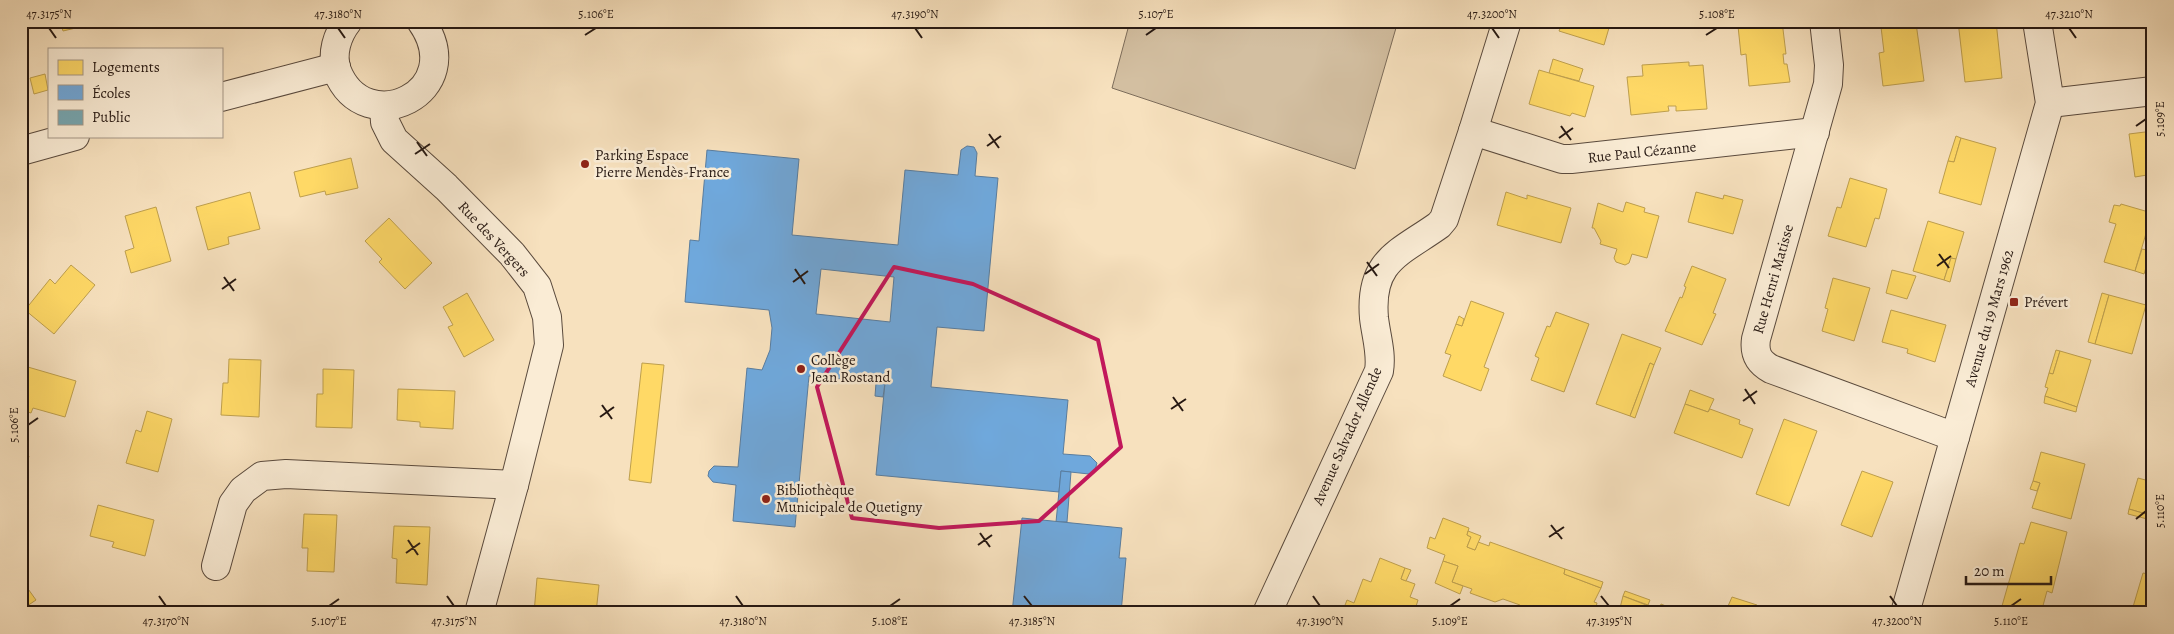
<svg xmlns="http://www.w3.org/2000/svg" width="2174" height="634" viewBox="0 0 2174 634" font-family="Alegreya,serif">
<rect width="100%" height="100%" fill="#f7e1be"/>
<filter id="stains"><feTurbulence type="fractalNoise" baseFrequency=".004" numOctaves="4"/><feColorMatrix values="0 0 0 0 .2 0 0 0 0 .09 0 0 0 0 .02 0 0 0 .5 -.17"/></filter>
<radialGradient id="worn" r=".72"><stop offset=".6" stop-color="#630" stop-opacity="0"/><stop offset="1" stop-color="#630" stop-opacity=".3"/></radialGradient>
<!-- green -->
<path fill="#d3bfa1" stroke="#7c6c5a" d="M1130 21H1398L1355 169 1112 88Z"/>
<!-- homes -->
<g fill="#ffd966" stroke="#be9f4d">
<path d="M60 21H78L80 27 63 31Z"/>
<path d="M1563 21H1611L1604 45 1559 31Z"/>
<path d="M1782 21 1786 54H1783L1784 64H1787L1790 82 1749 86 1746 54 1741 55 1738 26Z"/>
<path d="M1958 21H1996L2002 78 1965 82Z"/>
<path d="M1916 23 1924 81 1883 86 1879 53 1884 52 1881 27Z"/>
<path d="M1553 59 1583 69 1579 81 1549 73Z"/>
<path d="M1689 62V66L1703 65 1707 109 1676 111V106H1668L1669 111 1631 115 1627 77 1643 76 1642 65Z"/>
<path d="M1539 70 1594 86 1585 117 1572 113 1570 116 1529 104Z"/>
<path d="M45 74 48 90 34 94 30 78Z"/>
<path d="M2153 131V174L2135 177 2129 134Z"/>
<path d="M1956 136 1961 138 1954 162 1948 161Z"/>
<path d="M1961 138 1996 148 1981 205 1939 193 1948 161 1954 162Z"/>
<path d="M351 158 358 188 326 195 325 191 300 197 294 172Z"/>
<path d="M1850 178 1887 189 1879 219 1875 218 1866 247 1828 236 1837 207 1841 208Z"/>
<path d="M250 192 260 229 228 237 229 244 208 250 196 207Z"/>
<path d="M1506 192 1527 199V195L1571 208 1561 243 1497 225Z"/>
<path d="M1696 192 1723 199 1724 195 1743 200 1733 234 1688 222Z"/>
<path d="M1626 202 1645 208 1644 212 1659 216 1647 258 1632 254 1629 263 1625 265 1616 262 1614 258 1617 249 1600 244 1601 241 1594 228H1592L1598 203 1623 212Z"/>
<path d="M2121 204 2152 213 2135 271 2104 262 2116 224 2109 222 2114 205 2120 206Z"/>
<path d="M156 207 171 261 131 273 125 251 134 248 125 216Z"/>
<path d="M389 218 432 263 405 289 379 262 382 259 365 241Z"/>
<path d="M1928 221 1964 232 1956 259 1951 258 1944 280 1913 271Z"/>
<path d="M2142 249 2151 251 2144 274 2135 271Z"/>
<path d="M1951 258 1956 259 1950 282 1944 280Z"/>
<path d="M71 265 95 285 54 334 25 310 50 279 55 284Z"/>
<path d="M1692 266 1726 279 1713 313 1716 314 1702 345 1665 331 1680 297 1682 298 1686 287 1684 286Z"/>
<path d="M1892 270 1916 276 1907 299 1886 293Z"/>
<path d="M1833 278 1870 288 1854 341 1822 331 1828 309 1825 308Z"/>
<path d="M467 293 494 340 464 357 448 327 453 325 443 307Z"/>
<path d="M2102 293 2109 295 2095 344 2088 342Z"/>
<path d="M2109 295 2146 305 2132 354 2095 344Z"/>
<path d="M1471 301 1504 313 1484 367 1489 369 1481 391 1443 376 1451 355 1445 353 1456 324 1462 326Z"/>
<path d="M1891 310 1946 325 1935 362 1907 353 1908 349 1882 342Z"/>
<path d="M1556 312 1589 324 1564 392 1531 380 1539 358 1535 356 1547 326 1550 327Z"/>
<path d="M1459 316 1464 319 1462 326 1456 324Z"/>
<path d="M1622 334 1661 348 1654 365 1650 363 1630 416 1596 404Z"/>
<path d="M2056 350 2060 351 2053 374 2049 373Z"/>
<path d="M2060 351 2091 360 2077 407 2045 396 2048 388 2045 387 2049 373 2053 374Z"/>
<path d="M229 359 261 360 259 417 221 415 223 383H228Z"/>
<path d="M642 363 664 365 651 483 629 480Z"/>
<path d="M1650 363 1654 365 1635 418 1630 416Z"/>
<path d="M21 365 76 381 65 417 33 408 31 413 21 410Z"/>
<path d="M323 369 354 370 352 428 316 427 317 394H323Z"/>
<path d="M398 389 455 391 453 429 420 427V422L397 420Z"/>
<path d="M1690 390 1714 399 1708 412 1685 404Z"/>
<path d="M2045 396 2077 407 2076 412 2044 403Z"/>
<path d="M1685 404 1708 412 1710 409 1740 420 1739 424 1753 429 1742 458 1674 433Z"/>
<path d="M147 411 172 419 158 472 126 463 136 430 141 432Z"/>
<path d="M1784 419 1817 431 1789 506 1756 494Z"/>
<path d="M2041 452 2085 464 2071 519 2032 508 2040 483 2033 481Z"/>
<path d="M21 454 29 456 21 485Z"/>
<path d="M1862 471 1893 482 1872 537 1841 525Z"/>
<path d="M2138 478 2153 482V512L2147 510 2146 514 2129 509Z"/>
<path d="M2033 481 2040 483 2037 491 2030 489Z"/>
<path d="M98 505 154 520 145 556 112 547 114 542 90 536Z"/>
<path d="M2129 509 2146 514 2147 510 2153 512 2151 520 2128 514Z"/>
<path d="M304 514 337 515 334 572 307 571 308 548H302Z"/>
<path d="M1443 518 1469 528 1467 535 1471 537 1467 547 1475 550 1478 542 1489 546 1490 542 1565 569 1564 574 1601 588 1594 602 1597 603 1596 607 1594 606 1591 613H1524L1520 605 1503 599 1495 602 1470 593 1472 589 1452 582 1458 566 1443 561 1445 555 1427 548 1430 537 1435 539Z"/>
<path d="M2031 522 2067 532 2052 593 2047 591 2041 613H2000L2020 543 2024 544Z"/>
<path d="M394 526 430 527 427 585 396 583 397 559 392 558Z"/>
<path d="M1468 531 1481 536 1475 550 1467 547 1471 537 1467 535Z"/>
<path d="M1380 558 1405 568 1401 579 1415 584 1410 597 1418 600 1414 613H1342L1347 600 1354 603 1363 579 1371 582Z"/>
<path d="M1443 561 1458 566 1452 582 1463 586 1460 594 1435 583Z"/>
<path d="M1405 568 1411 570 1406 581 1401 579Z"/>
<path d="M1565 569 1603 582 1601 588 1564 574Z"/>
<path d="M2143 573 2153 575V612L2133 607Z"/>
<path d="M537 578 599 585 596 613H534Z"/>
<path d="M21 579 36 600 21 610Z"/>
<path d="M1625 591 1650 600 1648 605 1623 596Z"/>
<path d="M1623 596 1659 610 1661 604 1678 611V613H1615V610L1619 612Z"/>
<path d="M1732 597 1757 605 1754 613H1725Z"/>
</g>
<!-- schools -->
<g fill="#6fa8dc" stroke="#597d9f" fill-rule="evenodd">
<path d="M967 146 974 147 977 153 975 176 998 178 984 331 937 327 931 387 1068 400 1063 454 1090 456 1097 463 1095 470 1089 474 1061 471 1059 492 876 475 885 383 809 376 795 527 733 521 736 485 713 482 708 476 709 471 714 466 738 467 747 368 762 370 770 350 772 328 769 310 685 302 690 240 699 241 707 150 799 159 792 235 898 245 905 170 958 175 961 150ZM821 269 894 277 890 322 816 314Z"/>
<path d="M876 383H885L883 397 875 396Z"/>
<path d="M1061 471 1071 472 1067 522H1056Z"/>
<path d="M1022 518 1122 528 1119 558H1126L1121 613H1012Z"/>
</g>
<!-- public -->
<g fill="#76a5af" stroke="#5e7b80">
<path d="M691 21H739L738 27Z"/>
<path d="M848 21H920L919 29Z"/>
</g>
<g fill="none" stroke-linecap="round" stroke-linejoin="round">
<!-- minor casing -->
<g stroke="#5a4a3d" stroke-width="30">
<g id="minor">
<path d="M348 21C337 35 331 54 337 71 365 142 471 92 421 21"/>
<path d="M1824 21 1829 65 1828 84 1756 339C1754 353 1758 362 1771 369L1955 437"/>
<path d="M221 97 336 67"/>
<path d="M2050 103 2153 91"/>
<path d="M1473 131 1562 159H1571L1815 132"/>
<path d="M21 151 75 136"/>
<path d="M216 566 233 504 243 490 262 476 286 474 514 485 549 345 547 317 537 286 512 254 446 187 394 140 385 122 384 106"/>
<path d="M479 613 514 485"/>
<path d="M1267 613 1379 371C1382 353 1376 336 1374 318 1369 260 1400 253 1439 225L1444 219 1473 131 1507 21"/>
<path d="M1905 613 2050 103 2037 21"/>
</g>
</g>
<!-- minor -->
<use href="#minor" stroke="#faecd5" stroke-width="28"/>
</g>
<!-- marked area -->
<path fill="none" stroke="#c2185b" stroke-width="4" stroke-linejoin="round" d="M894 267 973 284 1098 340 1121 447 1039 521 939 528 852 518 817 387Z"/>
<!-- ticks -->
<path fill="none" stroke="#261812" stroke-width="2" d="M49 28 56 38M338 28 345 38M915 28 922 38M1492 28 1499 38M2069 28 2076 38M585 35 596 28M1146 35 1156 28M1706 35 1717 28M1561 126 1571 140M2136 126 2146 119M989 134 999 148M1559 138 1573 128M417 142 427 156M987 146 1001 136M415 154 430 144M1939 254 1949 268M1367 262 1377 276M1937 266 1951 256M795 269 805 284M1365 274 1379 264M224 277 234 291M793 282 808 271M222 289 236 279M1745 389 1755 404M1173 397 1183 411M1743 401 1757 391M602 405 612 419M1171 409 1186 399M600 417 614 407M28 425 38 418M2136 519 2146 511M1551 525 1562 539M980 533 990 547M1549 537 1564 527M408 540 418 555M978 545 992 535M406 553 420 543M159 596 166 606M447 596 454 606M736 596 743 606M1024 596 1032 606M1313 596 1320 606M1601 596 1609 606M1890 596 1897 606M329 606 339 599M890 606 900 599M1450 606 1460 599M2011 606 2021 599"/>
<!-- markers -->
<g fill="#8f2418" stroke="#faecd5" stroke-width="2">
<circle cx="585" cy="164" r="5"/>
<rect x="2009" y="297" width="10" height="10" rx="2.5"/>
<circle cx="801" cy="369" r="5"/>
<circle cx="766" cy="499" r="5"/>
</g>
<g text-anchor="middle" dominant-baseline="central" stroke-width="5" stroke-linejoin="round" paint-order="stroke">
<!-- street labels -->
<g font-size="15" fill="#261812" stroke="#faecd5">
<text transform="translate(1642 152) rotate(-6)">Rue Paul Cézanne</text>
<text transform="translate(494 239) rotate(47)">Rue des Vergers</text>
<text transform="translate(1773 279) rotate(-74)">Rue Henri Matisse</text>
<text transform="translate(1989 318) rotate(-74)">Avenue du 19 Mars 1962</text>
<text transform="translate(1347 436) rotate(-66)">Avenue Salvador Allende</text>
</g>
<!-- poi labels -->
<g font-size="15" fill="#261812" stroke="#faecd5" text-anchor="start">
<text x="595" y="155">Parking Espace<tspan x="595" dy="17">Pierre Mendès-France</tspan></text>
<text x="2024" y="302">Prévert</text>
<text x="811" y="360">Collège<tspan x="811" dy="17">Jean Rostand</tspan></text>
<text x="776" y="490">Bibliothèque<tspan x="776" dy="17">Municipale de Quetigny</tspan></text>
</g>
</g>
<!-- margin -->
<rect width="2174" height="634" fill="none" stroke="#f7e1be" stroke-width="55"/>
<!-- legend -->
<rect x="48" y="48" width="175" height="90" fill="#faecd5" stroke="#a59787"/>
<rect x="58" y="60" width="25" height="15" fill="#ffd966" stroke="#a59787"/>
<text x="92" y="72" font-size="15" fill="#261812">Logements</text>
<rect x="58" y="85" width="25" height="15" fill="#6fa8dc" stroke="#a59787"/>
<text x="92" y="98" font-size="15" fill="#261812">Écoles</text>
<rect x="58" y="110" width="25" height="15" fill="#76a5af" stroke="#a59787"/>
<text x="92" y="122" font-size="15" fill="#261812">Public</text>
<!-- scale -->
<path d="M1966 576v8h85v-8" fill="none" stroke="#261812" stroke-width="2.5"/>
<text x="1974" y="576" font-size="15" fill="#261812" stroke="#faecd5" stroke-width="4" paint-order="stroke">20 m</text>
<rect x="28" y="28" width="2118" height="578" fill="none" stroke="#261812" stroke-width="2"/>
<g font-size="12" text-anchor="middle" fill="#261812">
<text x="49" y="18">47.3175°N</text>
<text x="338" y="18">47.3180°N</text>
<text x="596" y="18">5.106°E</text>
<text x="915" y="18">47.3190°N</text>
<text x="1156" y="18">5.107°E</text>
<text x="1492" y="18">47.3200°N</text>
<text x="1717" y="18">5.108°E</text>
<text x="2069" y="18">47.3210°N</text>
<text transform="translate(2160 119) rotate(-90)" y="4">5.109°E</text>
<text transform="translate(14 425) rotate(-90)" y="4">5.106°E</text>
<text transform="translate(2160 511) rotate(-90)" y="4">5.110°E</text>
<text x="166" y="625">47.3170°N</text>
<text x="329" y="625">5.107°E</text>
<text x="454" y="625">47.3175°N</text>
<text x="743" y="625">47.3180°N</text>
<text x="890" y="625">5.108°E</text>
<text x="1032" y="625">47.3185°N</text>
<text x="1320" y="625">47.3190°N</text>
<text x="1450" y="625">5.109°E</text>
<text x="1609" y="625">47.3195°N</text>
<text x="1897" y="625">47.3200°N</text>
<text x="2011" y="625">5.110°E</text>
</g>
<rect width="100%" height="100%" filter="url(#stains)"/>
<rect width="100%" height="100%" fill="url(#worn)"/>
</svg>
